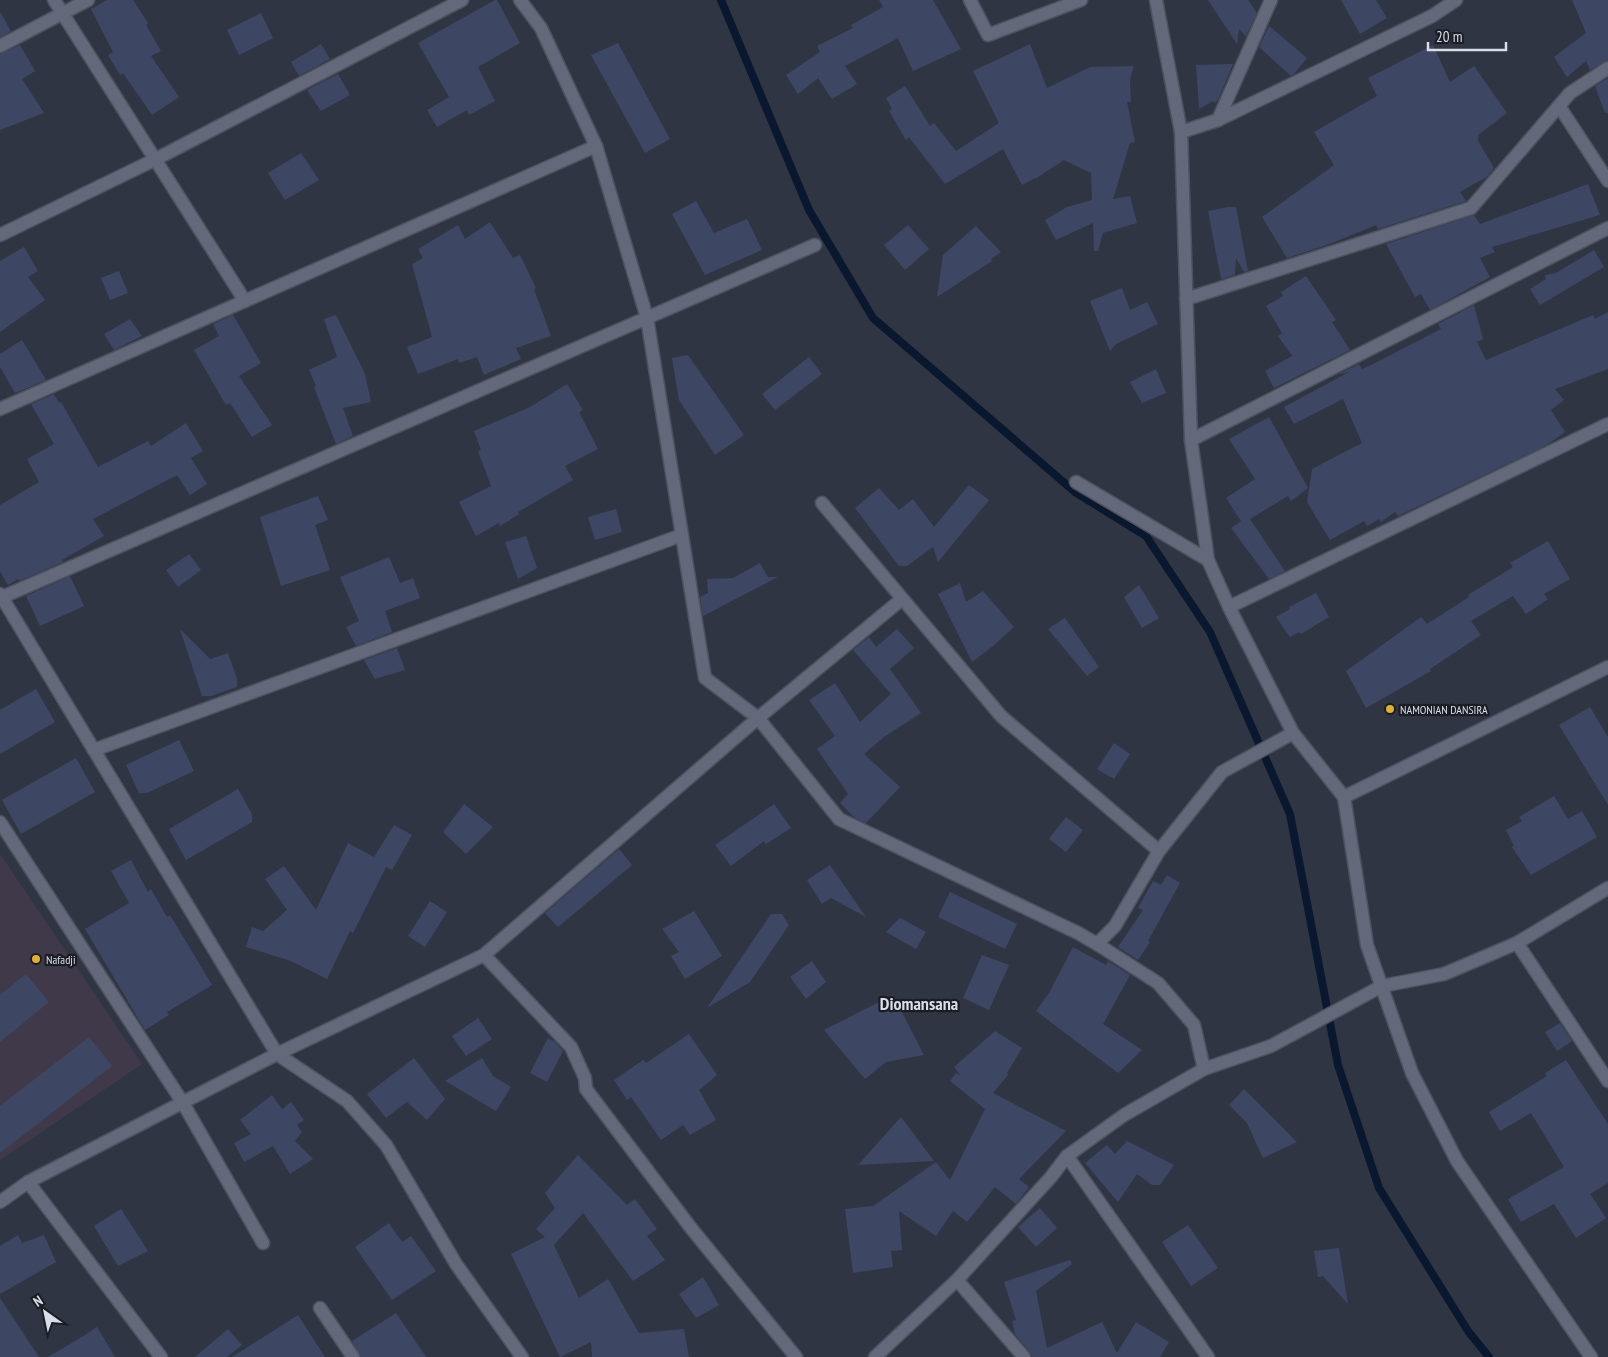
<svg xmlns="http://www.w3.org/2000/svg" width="1608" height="1357" viewBox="0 0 1608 1357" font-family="'PT Sans Narrow',sans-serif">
<rect width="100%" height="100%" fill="#303544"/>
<!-- education -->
<path fill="#40394a" d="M0 854 142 1064 0 1160Z"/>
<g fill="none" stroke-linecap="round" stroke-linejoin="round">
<!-- stream -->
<path stroke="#09182f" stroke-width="8" d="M721 0 809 210 873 318 1075 492 1146 536 1210 632 1290 814 1338 1065 1379 1188 1468 1331 1489 1357"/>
</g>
<!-- building -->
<g fill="#3d4764">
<path d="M107 0H133L148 23 146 25 161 51 151 56 179 97 152 115 123 73 120 75 108 55 113 52 91 9Z"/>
<path d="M495 0H497L520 43 478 67 495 101 469 115 467 110 437 127 427 110 449 97 418 43Z"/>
<path d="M879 0H933L961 49 913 71 898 38 845 66 857 84 832 99 818 78 798 94 786 75 820 52 817 46 853 28 851 25 883 7Z"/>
<path d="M1208 0H1248L1257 13 1246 36 1239 29 1237 44Z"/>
<path d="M1341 0H1376L1387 18 1360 34Z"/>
<path d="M1572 0H1608V60L1590 70 1586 61 1567 77 1554 57 1586 33Z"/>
<path d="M0 12 11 31 0 37Z"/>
<path d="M261 13 273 38 239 55 227 30Z"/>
<path d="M1269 26 1307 58 1294 74 1291 76 1259 47Z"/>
<path d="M618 43 670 139 645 153 591 55Z"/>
<path d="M321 44 330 59 299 76 291 62Z"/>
<path d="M1030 44 1047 88 1090 67 1134 66 1130 79 1131 102H1127L1135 142 1130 143 1113 199 1130 196 1137 223 1103 233 1098 251H1094L1093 223 1056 240 1045 220 1067 207 1092 200 1091 173 1064 160 1035 179V178L1022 185 1003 149 945 184 909 137 906 140 889 111 892 109 886 98 905 86 930 126 934 123 956 151 999 123 973 71Z"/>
<path d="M20 45 35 71 22 79 44 113 0 130V54Z"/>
<path d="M1433 45 1450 82 1474 66 1507 113 1478 135 1479 138 1477 139 1494 168 1488 176 1460 192 1466 201 1378 229 1376 225 1327 245 1287 258 1262 217 1334 165 1314 132 1377 96 1368 78Z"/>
<path d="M1233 64 1218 100 1214 103 1213 101 1199 109 1196 65Z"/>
<path d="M338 74 350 95 321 111 307 90Z"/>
<path d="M1608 78V113H1605L1595 86Z"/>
<path d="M301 153 319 180 285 200 268 173Z"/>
<path d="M1588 184 1600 215 1492 247 1495 252 1480 258 1490 277 1430 310 1421 294 1415 297 1386 244 1474 215 1480 224Z"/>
<path d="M696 201 714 233 747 219 762 250 705 275 672 214Z"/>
<path d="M1227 207H1236L1248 271 1244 272 1236 258 1235 275 1221 279 1208 211Z"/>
<path d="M490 222 513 258 520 255 536 288 534 289 551 336 516 348 521 359 484 375 477 357 459 363 458 359 418 374 407 347 432 337 412 264 423 258 418 249 458 225 465 239Z"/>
<path d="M908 225 929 249 905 270 884 245Z"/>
<path d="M976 226 1001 252 991 259 992 261 937 297 943 255Z"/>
<path d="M24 247 38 271 28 277 45 300 0 332V261Z"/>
<path d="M1594 250 1604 267 1540 305 1530 289 1546 279 1545 275 1556 273Z"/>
<path d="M119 271 128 293 110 300 101 278Z"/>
<path d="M1306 276 1336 320 1332 322 1350 350 1274 388 1265 371 1292 356 1278 336 1282 333 1266 306 1283 296 1281 292Z"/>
<path d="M1122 288 1130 310 1147 302 1158 324 1116 344 1110 351 1090 301Z"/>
<path d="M1474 305 1483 339 1477 342 1486 360 1593 315 1595 319 1608 312V369L1555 389 1564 400 1551 410 1565 432 1547 445 1398 516 1395 512 1381 522 1379 519 1367 526 1364 521 1330 540 1307 502 1312 469 1362 443 1343 399 1294 424 1284 407 1349 372 1337 375 1359 364 1362 369 1371 365 1441 329 1438 324Z"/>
<path d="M233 315 261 363 239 376 272 425 252 437 230 403 226 405 194 350 219 336 213 324Z"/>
<path d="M336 315 365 374 371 402 343 408 353 436 336 444 314 387 316 386 309 370 337 357 324 319Z"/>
<path d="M130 319 142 336 114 350 104 334Z"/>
<path d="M22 340 46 380 15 393 0 367V354Z"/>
<path d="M688 355 744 435 715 455 679 400 672 358Z"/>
<path d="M809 357 822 374 775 410 762 394Z"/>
<path d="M1156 369 1166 393 1142 403 1130 382Z"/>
<path d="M567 384 583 410 579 412 598 449 565 466 573 480 518 512 519 514 500 526 499 523 476 536 459 502 491 486 478 451 481 450 474 431 530 407Z"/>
<path d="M54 394 59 403 61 402 98 467 148 441 151 446 186 423 203 451 191 458 207 484 190 495 177 475 93 519 104 536 62 560 63 562 19 581 18 579 8 585 0 571V505L39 482 27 459 54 444 31 404Z"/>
<path d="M1269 417 1308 488 1291 501 1288 496 1250 519 1285 571 1269 579 1231 528 1241 521 1226 498 1255 479 1229 439Z"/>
<path d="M969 485 989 500 938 562 933 547 907 566H899L855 508 879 488 899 510 913 499 934 527Z"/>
<path d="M318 496 328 520 315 525 330 570 281 586 260 517Z"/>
<path d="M616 509 622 532 595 540 588 517Z"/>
<path d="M526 536 537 568 518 579 505 542Z"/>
<path d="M1548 541 1570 579 1544 594 1548 599 1526 614 1513 596 1471 621 1481 635 1430 669 1431 671 1366 708 1346 671 1421 617 1427 624 1469 597 1468 595 1513 567 1510 563Z"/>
<path d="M189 554 201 570 178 587 166 570Z"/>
<path d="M389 557 400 583 413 578 420 598 385 611 392 632 356 646 346 627 359 621 340 577Z"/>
<path d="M760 563 768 577H778L703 616 700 597 708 593 707 579 733 578Z"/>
<path d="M70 576 84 606 40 626 26 596Z"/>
<path d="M960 583 966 602 983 591 1014 627 993 646 972 662 938 594Z"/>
<path d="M1139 585 1159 618 1142 628 1124 597Z"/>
<path d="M1316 593 1329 617 1301 634 1299 632 1290 637 1276 617 1290 609 1289 607Z"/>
<path d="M1065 618 1099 667 1087 676 1048 629Z"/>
<path d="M180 629 210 659 228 653 237 679V687L211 696H202Z"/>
<path d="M897 629 914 648 890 669 921 713 884 737 864 754 900 787 866 823 855 818 840 803 848 794 817 749 835 736 809 700 835 683 860 722 891 694 853 650 869 637 876 647Z"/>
<path d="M397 648 405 670 375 679 364 660Z"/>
<path d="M36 689 55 722 0 754V710Z"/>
<path d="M1590 707 1608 737V805L1559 725Z"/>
<path d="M179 740 194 771 147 793H139L126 765Z"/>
<path d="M1114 743 1130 754 1114 779 1097 769Z"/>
<path d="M76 758 95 792 21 834 2 800Z"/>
<path d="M238 789 252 814V822L186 860 169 829Z"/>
<path d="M1554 796 1568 819 1582 811 1597 837 1531 875 1512 847 1514 846 1506 830 1522 821 1519 817Z"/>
<path d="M464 804 493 827 466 854 443 832Z"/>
<path d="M774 804 791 828 766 844 764 841 731 866 715 845Z"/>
<path d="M1066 817 1083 830 1066 852 1049 839Z"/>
<path d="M394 825 412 835 392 870 386 867 353 933 350 931 327 979 291 961 246 947 252 927 263 931 287 910 265 879 284 866 316 910 348 843 374 857Z"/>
<path d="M619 849 632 865 558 927 545 913Z"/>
<path d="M131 860 148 892 151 889 167 917 170 915 212 985 167 1012 169 1015 145 1030 85 929 129 903 111 871Z"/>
<path d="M830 865 866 917 831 898 822 904 807 880Z"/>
<path d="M1167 875 1180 883 1148 941 1150 942 1138 960 1118 947 1143 910 1138 908 1153 881 1161 885Z"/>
<path d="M950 892 1017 924 1005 949 938 917Z"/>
<path d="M430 901 447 912 425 947 408 936Z"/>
<path d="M694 911 722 956 685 979 671 956 679 952 662 929Z"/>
<path d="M771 914H782L789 925 750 982 707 1008Z"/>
<path d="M900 918 926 932 916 949 886 932Z"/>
<path d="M1073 947 1106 965 1108 961 1130 975 1103 1024 1142 1050 1118 1073 1036 1011 1049 993Z"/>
<path d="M982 955 1009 965 989 1010 963 998Z"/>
<path d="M812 961 826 982 806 999 790 977Z"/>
<path d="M26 974 49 1002 0 1042V995Z"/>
<path d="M893 995 924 1055 886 1062 865 1079 824 1030Z"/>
<path d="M478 1018 492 1039 466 1056 452 1036Z"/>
<path d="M1560 1023 1572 1041 1557 1051 1545 1032Z"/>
<path d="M995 1031 1022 1048 1007 1073 1008 1075 993 1093 1066 1131 1019 1179 1029 1187 1016 1204 995 1187 967 1222 953 1211 936 1236 899 1211 902 1250 891 1251 893 1267 853 1273 845 1209 873 1206 936 1162 950 1180 985 1109 950 1081 956 1073 961 1076 954 1067Z"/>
<path d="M689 1034 717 1075 699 1090 716 1120 690 1135 683 1125 661 1140 631 1097 627 1100 614 1080 643 1060 646 1063Z"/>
<path d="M89 1037 112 1066 0 1153V1106Z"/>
<path d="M548 1038 555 1042 563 1051 547 1082 530 1073Z"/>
<path d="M414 1058 445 1099 427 1120 407 1102 386 1118 367 1094Z"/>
<path d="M482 1058 493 1076 511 1087 496 1111 445 1081Z"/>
<path d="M1566 1060 1608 1124V1183L1590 1194 1606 1218 1576 1238 1554 1204 1521 1222 1508 1199 1564 1167 1531 1113 1500 1131 1489 1112 1547 1076 1545 1073Z"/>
<path d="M1244 1089 1297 1142 1263 1158 1247 1123 1229 1105Z"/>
<path d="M272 1095 282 1109 291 1102 304 1120 297 1125 302 1132 295 1141 313 1159 290 1174 273 1146 244 1162 234 1143 251 1134 240 1120Z"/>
<path d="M901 1117 934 1161 858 1165Z"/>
<path d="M1127 1141 1174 1165 1160 1185H1152L1137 1174 1118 1202 1085 1163 1107 1145 1115 1154Z"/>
<path d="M578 1155 627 1205 635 1199 657 1229 647 1236 665 1260 633 1281 583 1213 554 1245 579 1298 608 1279 639 1333 684 1329 689 1357H592L591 1342 560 1357 511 1254 545 1237 536 1229 555 1208 545 1193Z"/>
<path d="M1040 1208 1057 1228 1036 1247 1018 1227Z"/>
<path d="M121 1209 148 1251 118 1266 94 1226Z"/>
<path d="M389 1223 402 1242 411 1236 436 1271 392 1300 355 1247Z"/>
<path d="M1188 1225 1218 1268 1191 1286 1162 1242Z"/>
<path d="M18 1235 22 1243 44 1235 56 1262 0 1294V1246Z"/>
<path d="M1339 1248 1348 1304 1323 1276 1318 1277 1314 1251Z"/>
<path d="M1070 1260 1072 1264 1036 1291 1047 1348 1102 1322 1117 1353 1136 1322 1169 1342 1160 1357H1032L1030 1352 1015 1334 1012 1321 1016 1320 1004 1282Z"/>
<path d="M703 1277 719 1305 696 1318 679 1294Z"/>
<path d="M0 1298 39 1357H0Z"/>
<path d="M396 1313 426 1357H361L352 1341Z"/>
<path d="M298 1315 325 1357H232Z"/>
<path d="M97 1327 115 1357H48L85 1335Z"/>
<path d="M228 1329 242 1345 227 1357H195Z"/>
</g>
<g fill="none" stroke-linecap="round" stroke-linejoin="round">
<!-- minor casing -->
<g stroke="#4e525f" stroke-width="15">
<g id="minor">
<path d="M54 0 245 301"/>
<path d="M520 0 541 28 596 146 647 318 705 678 758 718 839 819 1078 933 1097 944 1115 926 1159 851 1222 772 1293 733"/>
<path d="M970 0 988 35 1081 0"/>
<path d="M1156 0 1181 132 1191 440 1208 560 1229 607 1293 733 1344 797 1367 945 1412 1073 1457 1161 1591 1357"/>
<path d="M0 46 88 0"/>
<path d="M1559 106 1608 181"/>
<path d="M1218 120 1271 0"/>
<path d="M1181 132 1218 120 1432 16 1456 0"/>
<path d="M0 235 156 159 462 0"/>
<path d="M1186 299 1471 208 1570 93 1608 68"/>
<path d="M0 409 596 146"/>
<path d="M1191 440 1608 228"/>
<path d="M1076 482 1208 560"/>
<path d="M822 503 1001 716 1159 851"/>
<path d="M0 594 277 1054 347 1101 386 1145 456 1264 522 1357"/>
<path d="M0 598 815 245"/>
<path d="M1229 607 1608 424"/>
<path d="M94 750 682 535"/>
<path d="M1344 797 1608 667"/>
<path d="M0 822 183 1103 263 1243"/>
<path d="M1517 943 1608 1081"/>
<path d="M1097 944 1158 983 1194 1025 1204 1069"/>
<path d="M484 955 571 1047 585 1078 586 1089 691 1228 796 1357"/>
<path d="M1067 1156 1208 1357"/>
<path d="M28 1182 161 1357"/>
<path d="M0 1202 28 1182 277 1054 484 955 758 718 902 599"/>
<path d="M957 1280 1024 1357"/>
<path d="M320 1308 353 1357"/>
<path d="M875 1357 957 1280 1051 1177 1067 1156 1124 1115 1204 1069 1271 1046 1382 986 1444 974 1517 943 1608 888"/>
</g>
</g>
<!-- minor -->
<use href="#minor" stroke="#63697a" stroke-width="12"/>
</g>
<!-- markers -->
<g fill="#dfb034" stroke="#1a1d24" stroke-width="2">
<circle cx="1390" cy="709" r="5"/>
<circle cx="36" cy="959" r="5"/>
</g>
<g text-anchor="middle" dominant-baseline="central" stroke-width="4.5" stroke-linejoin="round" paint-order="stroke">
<!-- poi labels -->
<g font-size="12" fill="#d9dde7" stroke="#1a1d24" text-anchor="start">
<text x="1400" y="709">NAMONIAN DANSIRA</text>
<text x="46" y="959">Nafadji</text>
</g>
<!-- district labels -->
<g font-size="18" font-weight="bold" fill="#d9dde7" stroke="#1a1d24">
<text x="919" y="1003">Diomansana</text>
</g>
</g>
<!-- north arrow -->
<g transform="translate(45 1312) rotate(327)" stroke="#1a1d24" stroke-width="4" paint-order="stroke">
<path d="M0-4L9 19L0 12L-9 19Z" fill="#d9dde7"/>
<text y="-8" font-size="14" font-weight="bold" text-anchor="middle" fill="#d9dde7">N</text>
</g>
<!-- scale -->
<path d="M1428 42v8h78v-8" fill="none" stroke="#d9dde7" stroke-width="2.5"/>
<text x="1436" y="42" font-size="15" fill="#d9dde7" stroke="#1a1d24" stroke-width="4" paint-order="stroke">20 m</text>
</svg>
